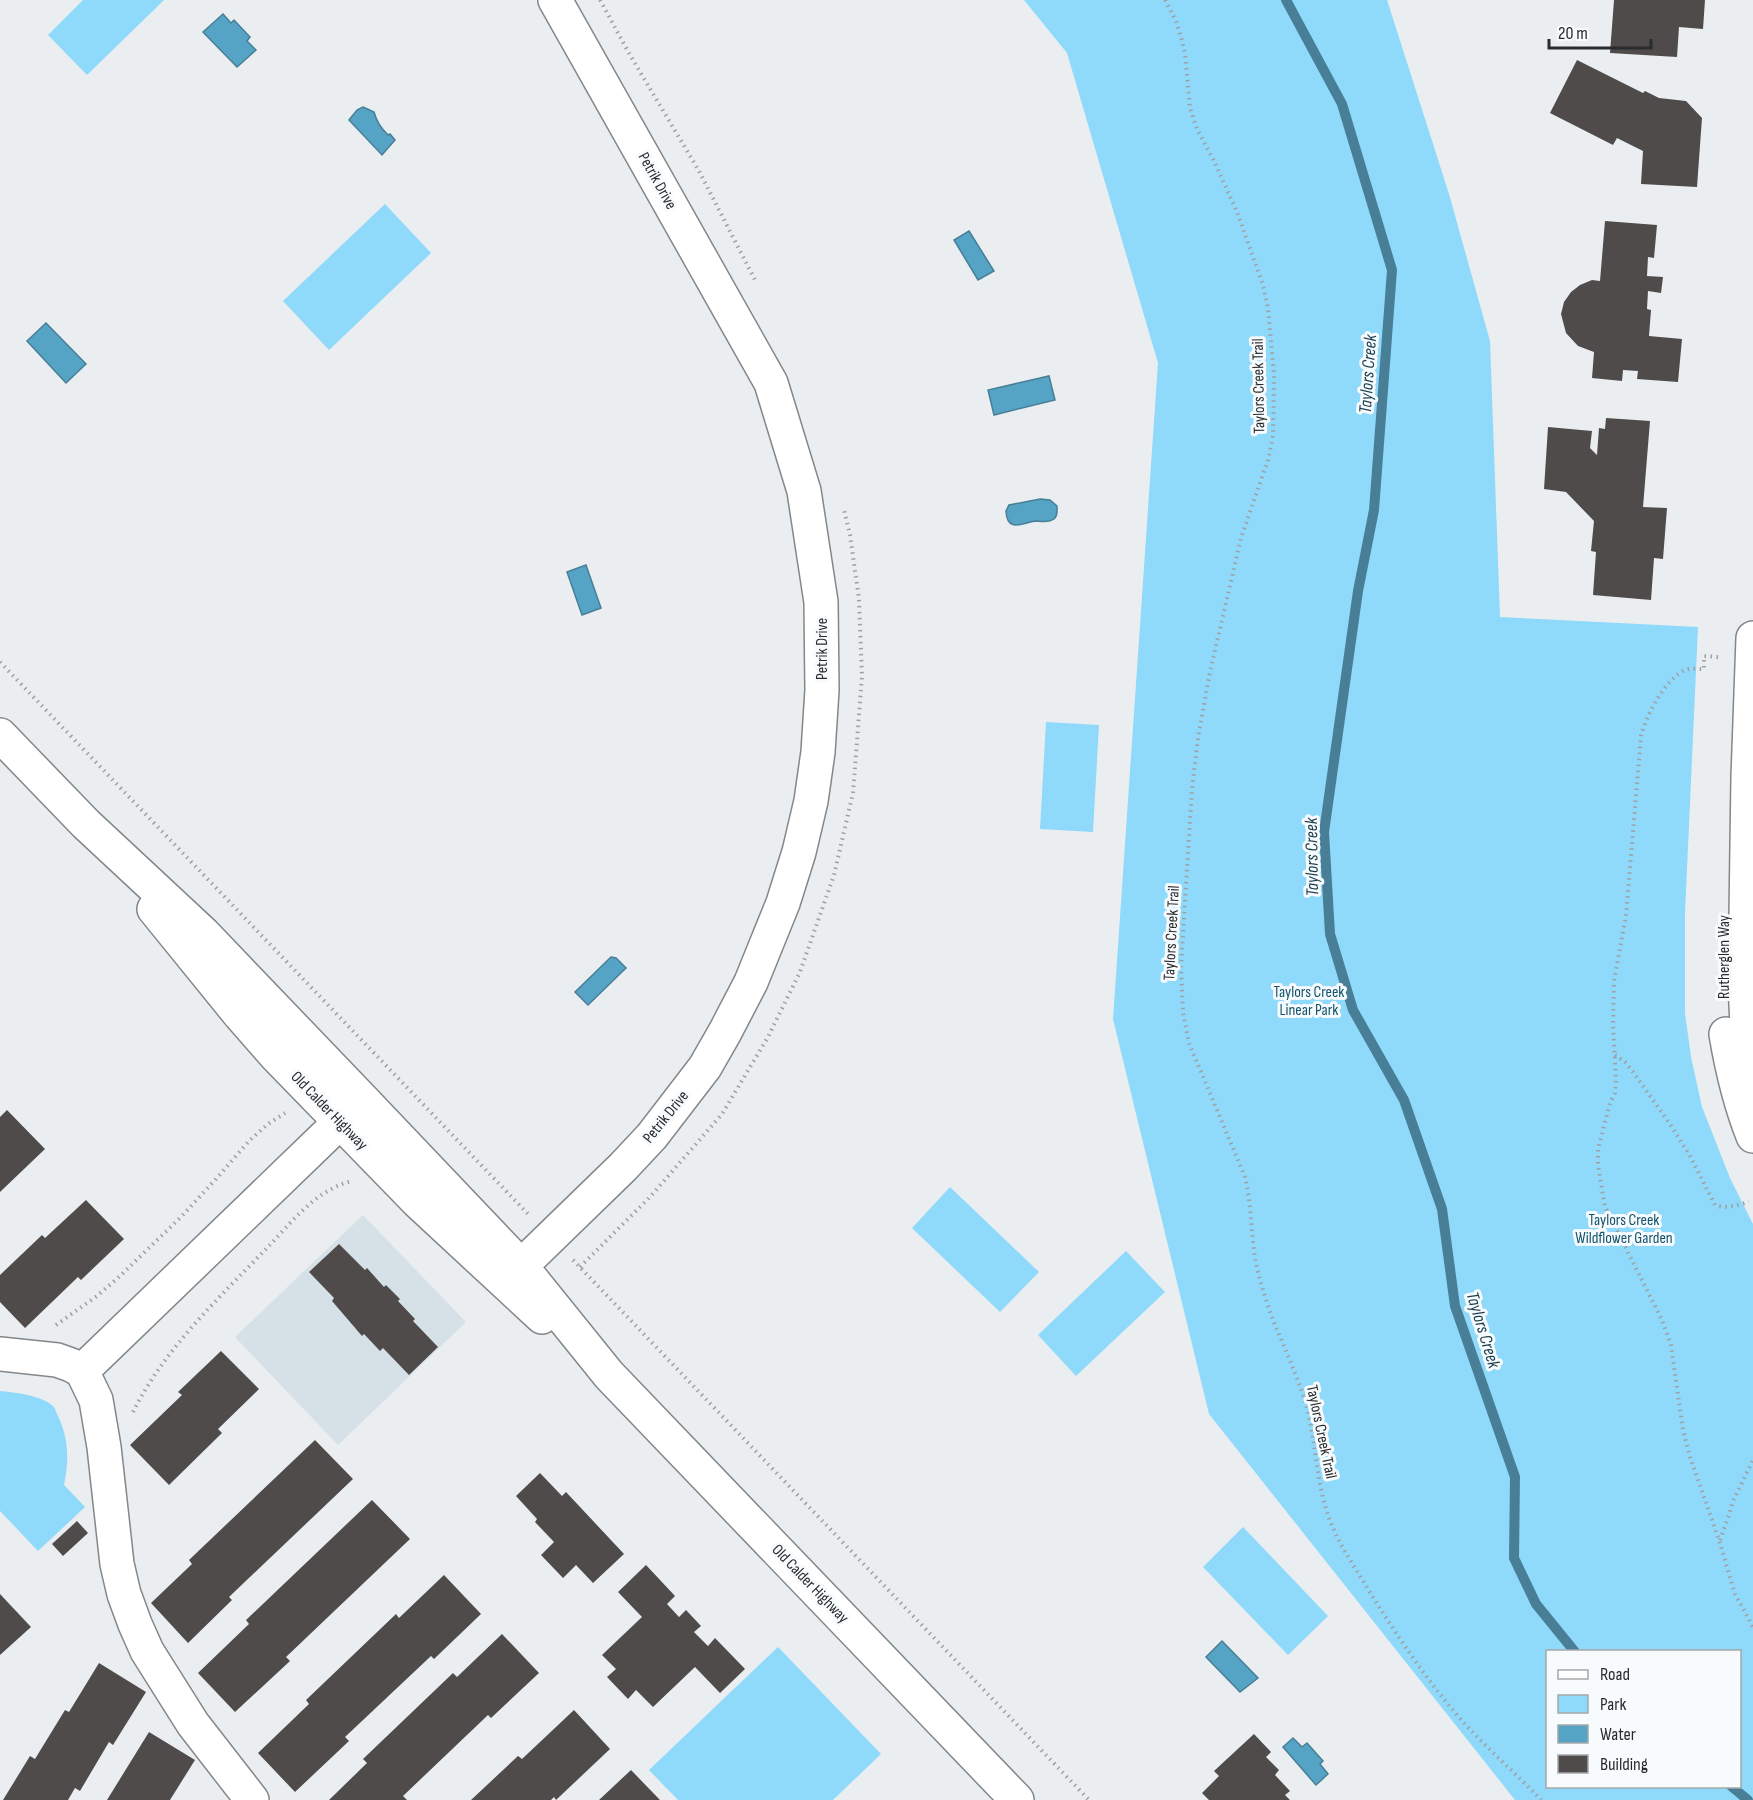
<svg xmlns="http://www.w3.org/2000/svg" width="1753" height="1800" viewBox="0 0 1753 1800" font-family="'Sofia Sans Condensed',sans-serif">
<rect width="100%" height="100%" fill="#eaeef0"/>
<!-- built -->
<path fill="#d6e1e7" d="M363 1215 466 1322 338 1445 235 1337Z"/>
<!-- green -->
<g fill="#8fd9fb" fill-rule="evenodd">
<path d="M83 0H164L87 75 48 35Z"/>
<path d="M1024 0H1387L1449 194 1490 341 1500 617 1698 627 1685 913V1013L1691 1057 1702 1107 1730 1178 1753 1224V1800H1515L1209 1414 1113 1019 1158 363 1067 53ZM1548 1652H1740V1786H1548Z"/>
<path d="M385 204 431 253 329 350 283 301Z"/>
<path d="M1046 722 1099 725 1093 832 1040 829Z"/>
<path d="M950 1187 1039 1272 1000 1312 912 1228Z"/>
<path d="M1126 1251 1165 1292 1076 1376 1038 1335Z"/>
<path d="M0 1391C14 1392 44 1396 54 1407 56 1410 56 1413 58 1416 69 1439 69 1461 64 1485L85 1507 38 1551 0 1511Z"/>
<path d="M1243 1527 1328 1616 1288 1655 1203 1567Z"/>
<path d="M778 1647 881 1754 833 1800H678L649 1770Z"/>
</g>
<!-- water -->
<g fill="#55a3c5" stroke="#487f97" stroke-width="1.5">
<path d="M223 14 231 23 234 20 250 37 247 41 256 50 237 67 203 32Z"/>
<path d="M363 107 374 112C377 122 380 127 388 135L390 134 395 140 382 155 349 120 357 110Z"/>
<path d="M969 231 994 271 978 280 954 240Z"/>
<path d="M46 323 86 364 66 383 27 341Z"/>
<path d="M1049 376 1055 400 994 415 988 390Z"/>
<path d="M1040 499 1050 500 1057 506C1057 510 1058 516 1054 519 1049 523 1040 521 1035 521 1022 523 1007 533 1006 511L1009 505Z"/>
<path d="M586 565 601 608 582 615 567 572Z"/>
<path d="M611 957 616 958 626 968 588 1005 575 992Z"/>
<path d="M1222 1641 1258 1678 1240 1692 1206 1657Z"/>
<path d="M1293 1738 1302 1747 1307 1743 1323 1761 1320 1764 1328 1774 1316 1785 1283 1747Z"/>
</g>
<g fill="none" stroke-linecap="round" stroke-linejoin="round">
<!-- stream -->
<g stroke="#487f97" stroke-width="10">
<path d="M1286 0 1342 104 1392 270 1374 510 1358 591 1324 832 1330 934 1353 1010 1404 1100 1442 1209 1455 1306 1515 1477 1514 1558 1536 1604 1575 1652"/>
<path d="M1731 1786 1748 1800"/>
</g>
</g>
<!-- building -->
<g fill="#4f4b4b">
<path d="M1614 0H1705L1703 29 1679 27 1677 57 1610 53Z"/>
<path d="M1577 60 1643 93 1645 91 1659 98 1686 101 1702 118 1697 187 1641 184 1643 151 1617 138 1613 145 1550 113Z"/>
<path d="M1605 221 1657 225 1654 258 1648 257 1647 276 1663 277 1661 293 1648 291 1647 309 1651 310 1649 336 1682 339 1678 382 1637 379 1638 371 1623 370 1622 381 1592 378 1594 352 1578 346 1566 333 1561 314 1564 302 1571 292 1580 285 1592 280 1600 281Z"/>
<path d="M1606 418 1650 421 1643 507 1667 508 1663 559 1654 558 1651 600 1593 595 1596 552 1591 551 1594 521 1566 492 1544 489 1548 427 1592 431 1590 448 1597 455 1599 428 1605 429Z"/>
<path d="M7 1110 45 1149 0 1192V1117Z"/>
<path d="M86 1200 124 1239 81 1280 78 1277 25 1328 0 1302V1275L42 1235 45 1238Z"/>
<path d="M339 1244 365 1270 367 1268 384 1287 386 1285 400 1299 398 1301 415 1319 413 1321 438 1347 409 1375 383 1348 380 1351 364 1334 362 1336 332 1301 334 1298 309 1272Z"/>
<path d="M221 1351 259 1389 218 1429 222 1433 169 1485 130 1445 182 1395 178 1392Z"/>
<path d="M315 1440 353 1479 229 1597 232 1600 188 1643 151 1603 192 1564 189 1560Z"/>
<path d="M540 1473 562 1496 566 1492 624 1554 593 1583 576 1565 563 1578 541 1555 554 1542 535 1522 537 1519 516 1496Z"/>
<path d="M372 1500 410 1539 286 1657 290 1661 235 1712 198 1673 249 1624 246 1620Z"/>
<path d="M77 1521 88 1533 63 1556 52 1544Z"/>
<path d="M646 1565 675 1596 667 1604 679 1617 686 1610 701 1626 694 1632 708 1646 715 1638 745 1669 720 1693 695 1667 653 1707 636 1690 628 1699 607 1677 616 1669 602 1655 642 1617 618 1592Z"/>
<path d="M444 1575 481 1614 434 1659 431 1656 345 1737 349 1741 295 1792 258 1753 309 1704 306 1700 396 1614 399 1618Z"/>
<path d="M0 1594 31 1627 0 1655Z"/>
<path d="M502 1634 539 1673 491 1718 488 1715 403 1796 407 1800H329L367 1763 363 1759 453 1673 457 1677Z"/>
<path d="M99 1663 146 1692 113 1745 109 1742 80 1791 75 1788 68 1800H3L30 1756 35 1759 65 1710 69 1712Z"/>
<path d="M574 1710 610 1749 556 1800 554 1797 551 1800H471L518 1756 522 1759Z"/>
<path d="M149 1732 195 1760 170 1800H107Z"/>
<path d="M1254 1734 1271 1752 1266 1757 1279 1770 1275 1775 1290 1791 1285 1795 1290 1800H1209L1202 1793 1219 1776 1214 1771Z"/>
<path d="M631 1770 660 1800H599Z"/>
</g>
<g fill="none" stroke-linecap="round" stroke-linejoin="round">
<!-- minor casing -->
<g stroke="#848789" stroke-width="36">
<g id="minor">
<path d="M1753 638 1748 777 1745 985 1747 1025 1753 1066"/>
<path d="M1726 1034C1732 1070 1740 1103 1753 1136"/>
<path d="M521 1266 623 1167 652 1136 705 1067 725 1032 751 982 783 903 799 852 811 801 818 752 822 690 821 602 804 491 771 383 555 0"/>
<path d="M0 1354 57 1360 71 1365 82 1371 96 1400 104 1447 117 1564 124 1594 135 1624 147 1651 193 1724 252 1800"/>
<path d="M82 1371 340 1122"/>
</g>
</g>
<!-- major casing -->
<g stroke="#848789" stroke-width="36">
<g id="major">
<path d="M0 735 86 824 203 933 363 1100 521 1266 609 1375 1017 1800"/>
<path d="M154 909 240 1015 275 1055 418 1202 542 1317"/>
</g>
</g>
<!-- path -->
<g stroke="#9ea1a2" stroke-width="4" stroke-dasharray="1.5 4.5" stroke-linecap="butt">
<path d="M600 0 630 55 699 171 755 280"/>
<path d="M1165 0 1176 21 1181 37 1185 53 1190 108 1197 129 1214 161 1237 212 1263 285 1268 308 1274 374 1273 436 1268 460 1241 538 1210 672 1198 738 1192 789 1181 966 1183 1013 1189 1043 1245 1177C1253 1209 1250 1243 1259 1276 1264 1293 1269 1311 1276 1327 1287 1354 1299 1380 1307 1408 1317 1448 1316 1489 1333 1528 1343 1551 1358 1572 1371 1594 1396 1634 1422 1673 1452 1709 1479 1742 1512 1769 1541 1800"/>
<path d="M1718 657 1704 656V669C1698 669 1691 668 1685 670 1665 679 1646 716 1641 736L1626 916 1614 981 1613 1024 1616 1080 1615 1093 1610 1103 1598 1149V1165L1605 1207 1662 1320 1671 1345 1683 1430 1690 1457 1719 1540 1735 1594 1753 1627"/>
<path d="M0 662 528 1214"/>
<path d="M1615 1055 1625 1062 1633 1072 1670 1124 1690 1156 1715 1205C1726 1209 1738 1205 1749 1202"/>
<path d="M573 1260 1089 1800"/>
<path d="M580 1267 650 1197 722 1114 768 1037 800 972 834 875 853 793 862 676 859 599 850 535 844 510"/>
<path d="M56 1325 97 1296 120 1276 181 1217 216 1179 249 1141 268 1124 285 1113"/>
<path d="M133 1412C165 1348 218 1299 267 1248 291 1223 315 1190 352 1181"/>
<path d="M1720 1540 1729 1515 1733 1501 1753 1460"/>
</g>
<!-- minor -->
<use href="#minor" stroke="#fff" stroke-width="33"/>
<!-- major -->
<use href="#major" stroke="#fff" stroke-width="33"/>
</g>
<g text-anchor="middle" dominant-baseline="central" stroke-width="6" stroke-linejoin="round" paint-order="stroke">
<!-- street labels -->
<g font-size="16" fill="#2a2b2c" stroke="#f7fbfd">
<text transform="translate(657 181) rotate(61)">Petrik Drive</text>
<text transform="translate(1259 386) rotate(-91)">Taylors Creek Trail</text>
<text transform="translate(822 649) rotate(-90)">Petrik Drive</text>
<text transform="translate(1172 933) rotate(-87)">Taylors Creek Trail</text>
<text transform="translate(1724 957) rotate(-90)">Rutherglen Way</text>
<text transform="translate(329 1111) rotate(46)">Old Calder Highway</text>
<text transform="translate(666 1117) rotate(-51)">Petrik Drive</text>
<text transform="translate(1321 1432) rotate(78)">Taylors Creek Trail</text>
<text transform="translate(810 1584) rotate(46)">Old Calder Highway</text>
</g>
<!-- park labels -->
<g font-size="16" fill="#14536b" stroke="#f7fbfd">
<text x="1309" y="992">Taylors Creek<tspan x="1309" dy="18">Linear Park</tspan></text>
<text x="1624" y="1220">Taylors Creek<tspan x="1624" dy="18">Wildflower Garden</tspan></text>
</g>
<!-- water labels -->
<g font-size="18" font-style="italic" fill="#1a3d4d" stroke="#f7fbfd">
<text transform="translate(1368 374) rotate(-86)">Taylors Creek</text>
<text transform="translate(1312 857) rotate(-91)">Taylors Creek</text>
<text transform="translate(1483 1330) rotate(73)">Taylors Creek</text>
</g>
</g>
<!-- legend -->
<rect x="1546" y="1650" width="195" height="138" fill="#f7fbfd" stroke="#a5a8a9" stroke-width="1.5"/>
<rect x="1558" y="1670" width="30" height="9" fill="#ffffff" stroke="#a5a8a9" stroke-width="1.5"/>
<text x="1600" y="1680" font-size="18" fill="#2a2b2c">Road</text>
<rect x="1558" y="1695" width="30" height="18" fill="#8fd9fb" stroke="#a5a8a9" stroke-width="1.5"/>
<text x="1600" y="1710" font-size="18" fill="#2a2b2c">Park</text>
<rect x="1558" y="1725" width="30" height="18" fill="#55a3c5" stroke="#a5a8a9" stroke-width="1.5"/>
<text x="1600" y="1740" font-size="18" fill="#2a2b2c">Water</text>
<rect x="1558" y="1755" width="30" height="18" fill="#4f4b4b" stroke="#a5a8a9" stroke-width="1.5"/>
<text x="1600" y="1770" font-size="18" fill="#2a2b2c">Building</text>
<!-- scale -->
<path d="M1549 39v9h102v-9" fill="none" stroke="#2a2b2c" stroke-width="3"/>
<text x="1558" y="39" font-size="18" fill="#2a2b2c" stroke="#f7fbfd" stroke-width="4.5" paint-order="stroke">20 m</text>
</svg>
